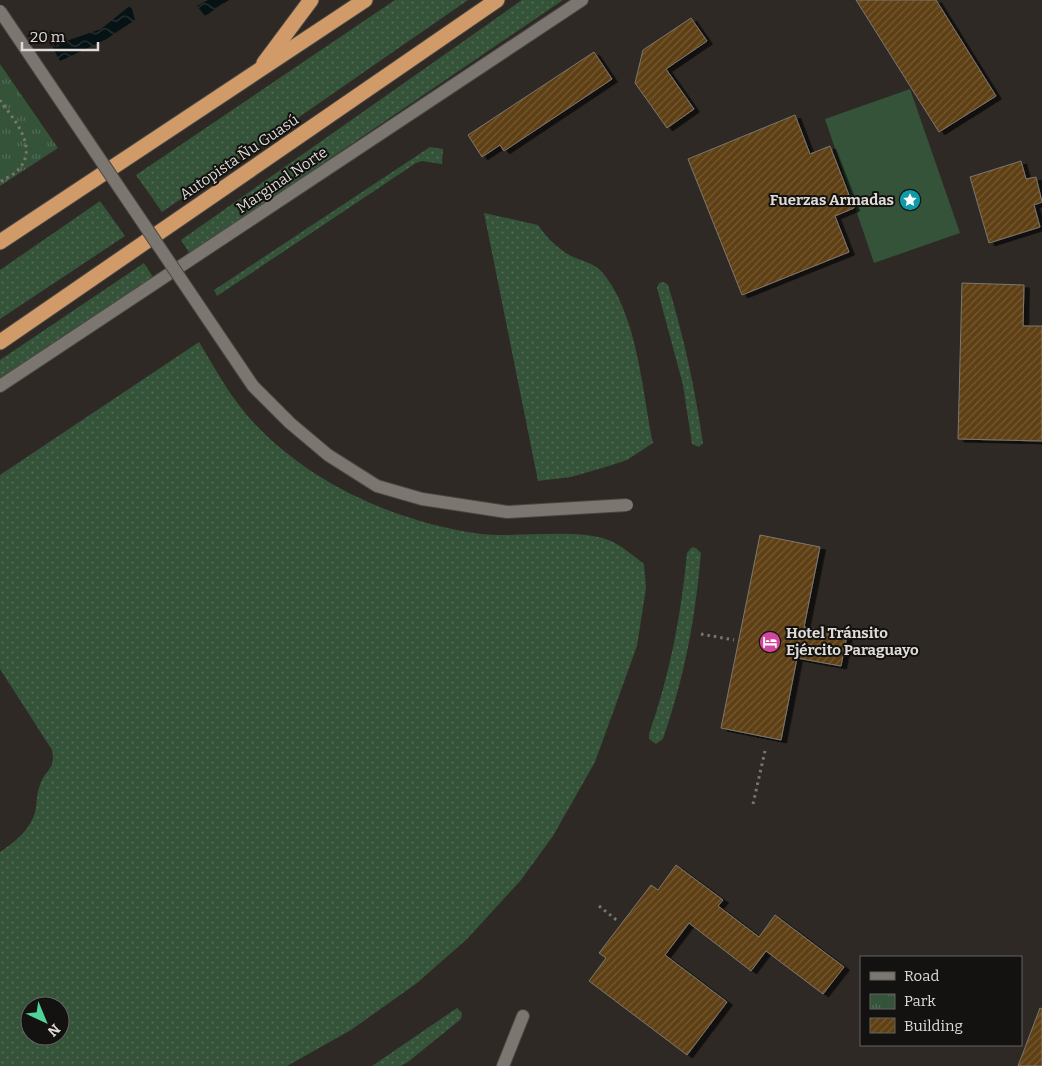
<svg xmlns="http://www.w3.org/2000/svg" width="1042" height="1066" viewBox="0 0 1042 1066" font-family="Bitter,serif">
<defs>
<pattern id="grass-dots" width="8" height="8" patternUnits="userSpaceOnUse" patternTransform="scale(1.25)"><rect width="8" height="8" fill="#345339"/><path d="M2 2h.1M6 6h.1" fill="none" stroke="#516b55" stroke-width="1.8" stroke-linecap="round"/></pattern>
<pattern id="park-tufts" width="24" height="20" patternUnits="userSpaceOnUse" patternTransform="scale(1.25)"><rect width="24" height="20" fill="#345339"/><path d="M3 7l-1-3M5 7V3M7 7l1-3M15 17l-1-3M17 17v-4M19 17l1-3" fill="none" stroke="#516b55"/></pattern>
<pattern id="water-waves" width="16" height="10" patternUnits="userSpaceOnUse" patternTransform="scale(1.25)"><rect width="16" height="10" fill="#061214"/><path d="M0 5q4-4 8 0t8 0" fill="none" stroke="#2a3435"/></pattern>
<pattern id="building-hatch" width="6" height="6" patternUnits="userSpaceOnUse" patternTransform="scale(1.25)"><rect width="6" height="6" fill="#5e4012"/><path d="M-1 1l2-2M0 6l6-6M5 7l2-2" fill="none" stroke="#755b34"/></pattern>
<filter id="shadow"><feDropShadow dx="5.5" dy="3" stdDeviation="0" flood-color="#0009"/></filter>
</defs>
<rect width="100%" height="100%" fill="#2e2924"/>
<!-- grass -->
<g fill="url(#grass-dots)" fill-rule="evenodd">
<path d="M395 0H468L162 212 136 175Z"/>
<path d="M522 0H563L190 254 181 240Z"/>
<path d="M430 147 443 149 442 164 422 161 416 163 217 296 214 290Z"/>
<path d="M100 201 125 236 0 319V270Z"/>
<path d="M484 213 538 225C547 238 557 248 571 256 580 260 592 263 599 269 637 308 642 390 653 443L627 460 609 466 571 477 538 481Z"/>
<path d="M144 263 153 277 0 378V360Z"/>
<path d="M664 282 668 285C684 337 695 389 703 443L699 447 692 444 683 385 657 288 659 283Z"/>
<path d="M199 342C216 370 232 400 254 423 312 485 399 523 482 534 516 538 583 527 613 542 624 548 634 556 644 564L646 588 637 646 595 762 553 836 521 880 467 939 417 983 351 1030 287 1066H0V852C16 841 32 829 36 808 37 800 37 792 40 785 45 769 56 770 52 750L0 669V475ZM30 1006H60V1036H30Z"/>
<path d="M692 547 696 548 701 553C695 620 685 675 663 739L656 744 649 739V734C670 674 681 616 687 553Z"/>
<path d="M457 1008 462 1013 461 1019 408 1062 401 1066H372Z"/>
</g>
<!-- park -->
<path fill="url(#park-tufts)" d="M0 64 58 148 0 186Z"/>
<!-- pitch -->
<path fill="#345339" d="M910 89 960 233 874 263 825 119Z"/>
<!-- water -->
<g fill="url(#water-waves)">
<path d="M208 0H229L205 16 197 6Z"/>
<path d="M131 5 135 20 105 40 60 61 52 46 101 29Z"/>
</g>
<!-- building -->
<g fill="url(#building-hatch)" stroke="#7c7770" filter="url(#shadow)">
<path d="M856 0H936L996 96 939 132Z"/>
<path d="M691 18 707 41 666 69 694 109 667 128 635 83 643 50Z"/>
<path d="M594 52 612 79 504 151 500 145 482 157 468 135Z"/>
<path d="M795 115 810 154 830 146 854 208 835 216 849 252 742 295 688 159Z"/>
<path d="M1021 161 1026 179 1036 177 1042 202 1034 205 1040 227 989 243 970 177Z"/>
<path d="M962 283 1024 285 1023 326H1042V441L958 439Z"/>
<path d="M760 535 820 547 804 627 847 635 841 666 797 658 781 740 721 728Z"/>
<path d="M676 865 723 900 718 906 759 937 775 915 844 967 823 994 766 951 751 971 689 923 665 955 727 1002 687 1055 589 981 606 958 599 953 651 885 658 890Z"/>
<path d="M1040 1008 1042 1009V1066H1018Z"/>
</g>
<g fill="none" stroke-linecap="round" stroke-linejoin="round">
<!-- minor casing -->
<g stroke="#4a4742" stroke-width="14">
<g id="minor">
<path d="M0 386 582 0"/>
<path d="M503 1066 523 1016"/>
</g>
</g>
<!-- highway casing -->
<g stroke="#4a4742" stroke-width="17">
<g id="highway">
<path d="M264 63 311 0"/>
<path d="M0 242 365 0"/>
<path d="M0 342 497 0"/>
</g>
</g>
<!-- path -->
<g stroke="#797570" stroke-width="3" stroke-dasharray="2.5 4" stroke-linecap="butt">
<path d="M0 100C13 119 39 146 19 169 15 174 6 178 0 182"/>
<path d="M701 634 734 640"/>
<path d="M753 804 765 751"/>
<path d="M599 906 619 922"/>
</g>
<!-- minor -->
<use href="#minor" stroke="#7b766f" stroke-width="12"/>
<!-- highway -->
<use href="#highway" stroke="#d19b69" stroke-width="15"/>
<!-- minor-bridge casing -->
<g stroke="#4a4742" stroke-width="14" stroke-linecap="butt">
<path id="minor-bridge" d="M0 11 253 386 290 423 328 455 377 486 422 499 507 512 627 505"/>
</g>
<!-- minor-bridge -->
<use href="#minor-bridge" stroke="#7b766f" stroke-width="12"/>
</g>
<!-- icons -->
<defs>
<g id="sight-disc" transform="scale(1.125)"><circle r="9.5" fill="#0f9aa8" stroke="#141210"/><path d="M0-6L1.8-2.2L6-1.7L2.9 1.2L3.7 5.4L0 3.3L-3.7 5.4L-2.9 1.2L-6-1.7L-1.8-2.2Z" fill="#fff"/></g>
<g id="hotel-disc" transform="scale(1.125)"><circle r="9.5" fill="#d1479c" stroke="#141210"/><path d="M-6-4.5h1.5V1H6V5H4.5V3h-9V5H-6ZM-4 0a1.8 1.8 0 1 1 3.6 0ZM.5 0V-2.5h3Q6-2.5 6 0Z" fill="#fff"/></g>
</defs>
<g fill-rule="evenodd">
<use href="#sight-disc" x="910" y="200"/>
<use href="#hotel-disc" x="770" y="642"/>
</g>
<g text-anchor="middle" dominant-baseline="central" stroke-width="4" stroke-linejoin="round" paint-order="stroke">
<!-- street labels -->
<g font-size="15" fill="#dfdcd8" stroke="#141210">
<text transform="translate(239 157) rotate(-34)">Autopista Ñu Guasú</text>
<text transform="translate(282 180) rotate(-34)">Marginal Norte</text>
</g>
<!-- poi labels -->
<g font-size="15" font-weight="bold" fill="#dfdcd8" stroke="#141210" text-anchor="end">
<text x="894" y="200">Fuerzas Armadas</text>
<text x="786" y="633" text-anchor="start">Hotel Tránsito<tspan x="786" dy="17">Ejército Paraguayo</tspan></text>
</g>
</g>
<!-- legend -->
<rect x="860" y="956" width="162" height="90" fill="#141210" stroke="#656360"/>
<rect x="870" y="972" width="25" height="8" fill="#7b766f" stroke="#656360"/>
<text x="904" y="981" font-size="15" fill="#dfdcd8">Road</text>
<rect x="870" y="994" width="25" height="15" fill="url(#park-tufts)" stroke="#656360"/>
<text x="904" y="1006" font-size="15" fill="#dfdcd8">Park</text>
<rect x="870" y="1018" width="25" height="15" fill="url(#building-hatch)" stroke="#656360"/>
<text x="904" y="1031" font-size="15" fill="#dfdcd8">Building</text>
<!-- north arrow -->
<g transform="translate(45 1021) rotate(136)"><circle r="24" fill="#141210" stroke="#656360"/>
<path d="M0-4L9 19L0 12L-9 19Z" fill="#4ed399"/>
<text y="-8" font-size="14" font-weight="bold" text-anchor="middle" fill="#dfdcd8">N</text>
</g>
<!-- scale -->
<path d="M22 42v8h76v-8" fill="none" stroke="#dfdcd8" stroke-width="2.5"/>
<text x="30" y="42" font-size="15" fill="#dfdcd8" stroke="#141210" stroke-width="4" paint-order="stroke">20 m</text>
</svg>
